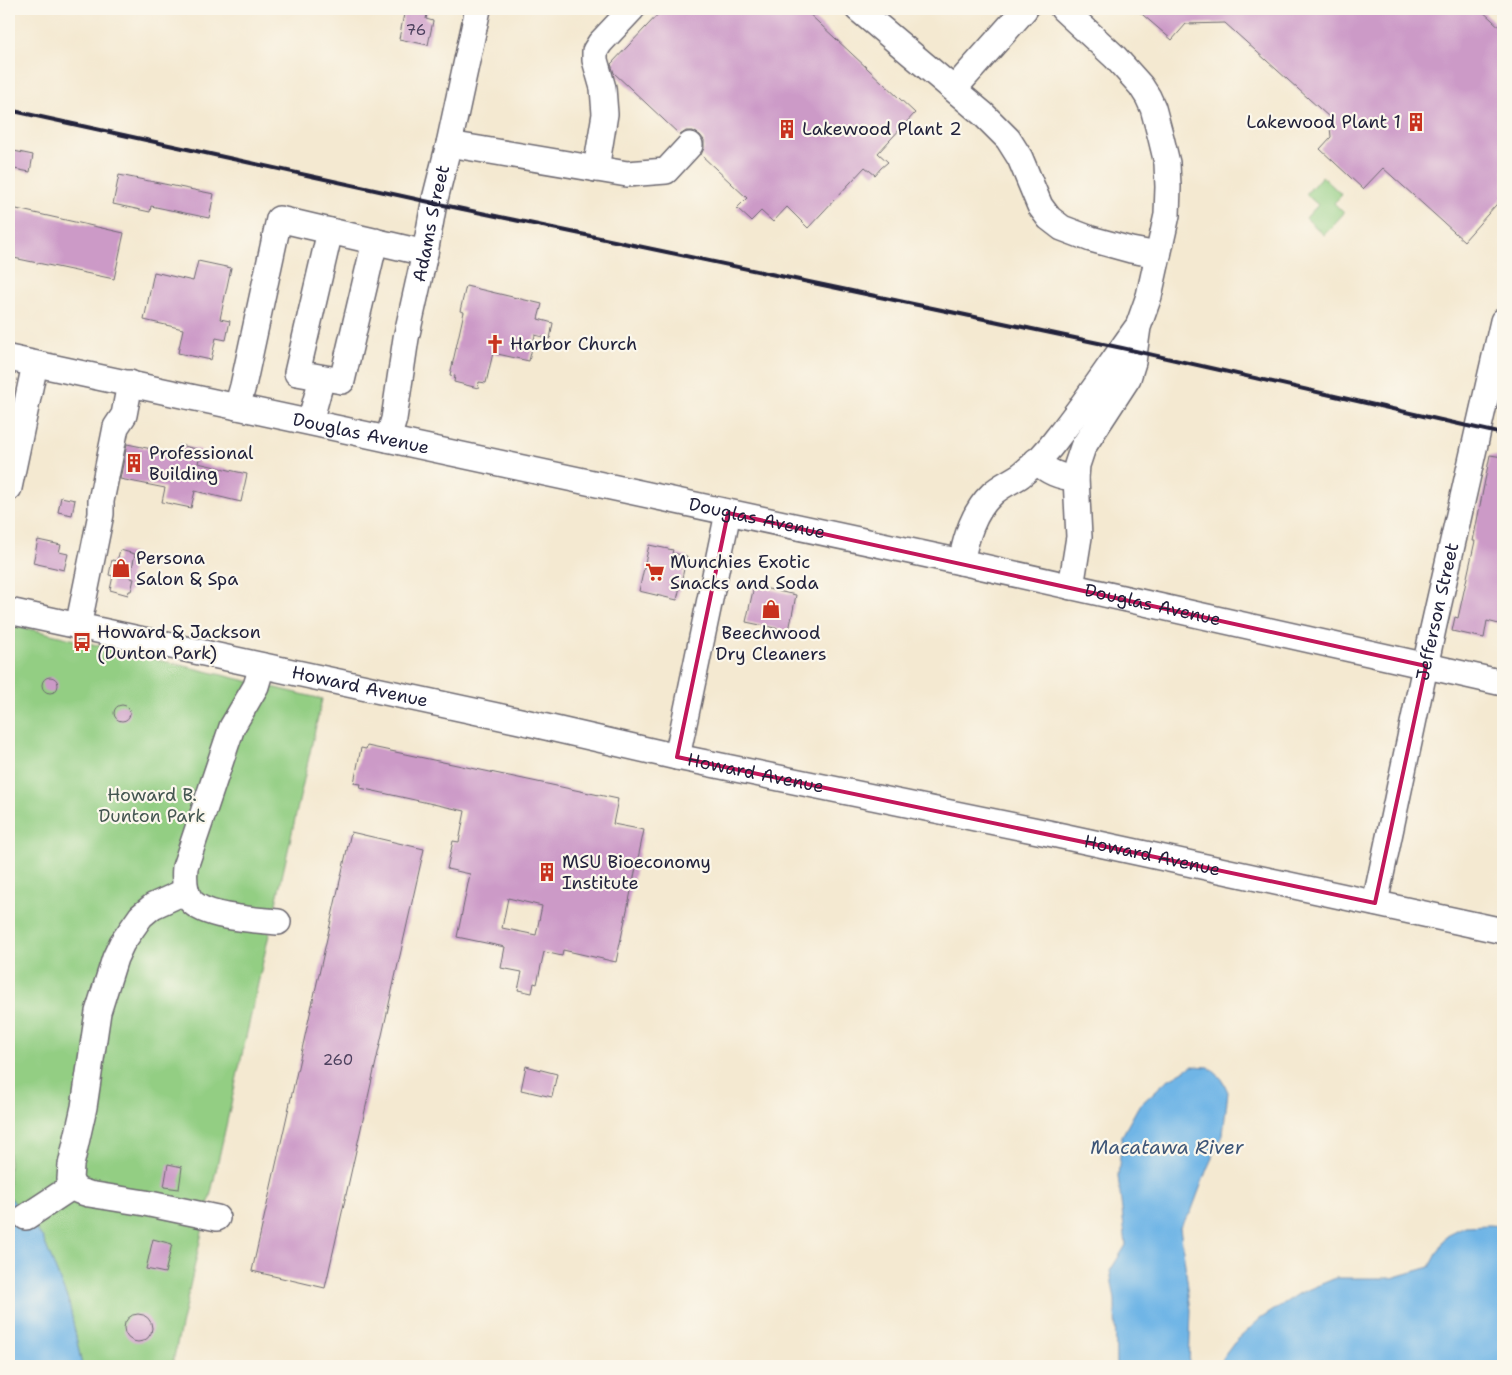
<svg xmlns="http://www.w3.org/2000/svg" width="1512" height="1375" viewBox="0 0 1512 1375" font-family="'Shantell Sans',sans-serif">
<rect width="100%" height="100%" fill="#fbf7ec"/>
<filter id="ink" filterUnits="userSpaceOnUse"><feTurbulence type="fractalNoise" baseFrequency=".02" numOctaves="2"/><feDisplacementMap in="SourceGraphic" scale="10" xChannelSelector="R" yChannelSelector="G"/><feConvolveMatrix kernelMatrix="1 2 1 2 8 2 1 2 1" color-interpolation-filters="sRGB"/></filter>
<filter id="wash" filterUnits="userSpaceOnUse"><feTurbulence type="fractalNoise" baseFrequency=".0096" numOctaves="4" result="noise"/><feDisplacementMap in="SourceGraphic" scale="20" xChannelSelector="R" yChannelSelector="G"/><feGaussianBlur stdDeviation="1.12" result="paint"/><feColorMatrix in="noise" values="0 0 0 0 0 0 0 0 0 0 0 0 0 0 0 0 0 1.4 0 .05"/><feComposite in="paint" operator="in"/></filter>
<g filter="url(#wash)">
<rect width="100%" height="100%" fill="#f4e9d1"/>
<!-- green -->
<g fill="#93ce83" stroke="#5a785f">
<path d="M1322 176 1342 195 1334 203 1344 213 1324 235 1306 218 1318 205 1306 194Z"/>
<path d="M9 624 322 699 172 1366H82L69 1303 43 1238 9 1196Z"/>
</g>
<!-- water -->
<g fill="#6fb5e6" stroke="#486c90">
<path d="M1192 1066 1209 1067 1222 1079 1228 1092 1223 1134 1207 1169 1191 1212 1180 1227 1191 1310 1189 1366H1116L1115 1300 1110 1271 1126 1245 1118 1176 1122 1136 1138 1107 1166 1081Z"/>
<path d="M9 1196 43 1238 69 1303 82 1366H9Z"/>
<path d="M1490 1225 1503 1226V1366H1217L1234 1343 1260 1319 1300 1293 1336 1278H1392L1430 1267 1447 1235 1465 1226Z"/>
</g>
<g id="blocks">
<!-- building -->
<g fill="#cc9ac7" fill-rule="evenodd">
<path d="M405 9H428L426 19 433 21 428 45 399 39Z"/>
<path d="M663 9H804L915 113 878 153 888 162 881 168 875 175 865 167 808 228 787 207 773 222 761 211 751 221 737 208 747 198 701 155 704 148V140L700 135 693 131H686L680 135 614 73 611 64Z"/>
<path d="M1136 9H1480L1503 30V197L1464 241 1383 168 1363 189 1320 149 1331 137 1329 117 1225 23 1186 24 1172 40Z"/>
<path d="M9 150 33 155 30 172 9 168Z"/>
<path d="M119 175 214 194 209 218 151 206 150 212 113 204Z"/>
<path d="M12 208 124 233 114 279 9 257V223Z"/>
<path d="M198 261 231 268 220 319 230 321 226 340 216 338 211 360 178 353 183 329 144 320 154 272 193 281Z"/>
<path d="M466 286 542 304 538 319 553 323 550 339 535 335 529 361 493 353 486 383 479 382 478 388 454 382 455 376 450 375 464 312 460 311Z"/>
<path d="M127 444 177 454 179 445 201 450 198 463 247 474 241 502 195 491 191 508 162 502 165 488 120 479Z"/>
<path d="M1490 455 1503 457V625L1487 621 1484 638 1452 631 1455 617 1458 618 1475 541H1473Z"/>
<path d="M61 497 75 500 72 515 58 512Z"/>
<path d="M38 540 61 545 59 552 68 554 64 570 33 563Z"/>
<path d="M649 545 673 550 672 553 687 556 677 600 639 591Z"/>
<path d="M120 550 135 554 130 578 134 579 131 591H129L128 595 110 590 113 576 109 575 112 560 117 561Z"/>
<path d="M754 586 796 595 789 631 746 622Z"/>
<circle cx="50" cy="685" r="8"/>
<circle cx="122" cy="713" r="8"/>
<path d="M367 746 618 799 613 824 644 830 616 962 563 950 562 956 544 952 537 984 534 983 532 993 518 990 522 972 501 968 505 947 457 937 470 874 447 869 453 841 459 842 465 811 360 788 361 784 354 783 361 748 366 749ZM508 898 542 906 536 935 502 928Z"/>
<path d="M351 832 424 849 325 1288 252 1271Z"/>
<path d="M526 1066 557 1074 552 1097 521 1090Z"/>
<path d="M168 1164 182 1167 179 1189 164 1187Z"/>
<path d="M153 1239 172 1244 165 1273 146 1269Z"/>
<circle cx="138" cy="1328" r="14"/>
</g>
</g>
</g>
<g filter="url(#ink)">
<use href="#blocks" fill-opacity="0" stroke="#6c6870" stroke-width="1"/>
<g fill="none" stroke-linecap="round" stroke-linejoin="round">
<!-- minor casing -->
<g stroke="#6c6870" stroke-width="28">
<g id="minor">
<path d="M858 9 983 114 1008 139 1020 158 1040 206 1049 218 1062 228 1091 239 1131 250 1158 255"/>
<path d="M1063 9 1115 57 1141 86 1148 97 1153 108 1161 138 1167 163 1168 187 1167 215 1149 296 1138 327 1133 362 1128 378 1083 447 1077 465 1076 478 1079 537 1071 587"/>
<path d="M954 89 1025 9"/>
<path d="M449 144 627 174 666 171 690 145"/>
<path d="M596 169 605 114 603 88 595 60V51L600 43 632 9"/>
<path d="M375 241 342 381 297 373 330 231 425 253"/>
<path id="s1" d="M9 358 961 562 1503 683"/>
<path d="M237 407 243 386 279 219 330 231"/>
<path d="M310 422 322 378"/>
<path id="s2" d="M388 439 394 419 406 338 425 253 434 203 449 144 478 9"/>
<path d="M1036 461C1048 472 1059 477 1076 478"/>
<path d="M9 488 35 364"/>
<path d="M961 562C966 538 973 512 992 494 1000 486 1011 482 1021 475 1034 465 1048 451 1058 437 1086 402 1110 365 1136 329"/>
<path id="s3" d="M9 611 520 721 677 757 1048 833 1503 931"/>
<path d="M78 627 101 514V501L114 437 116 427 124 415 130 383"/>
<path d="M262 666 256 686 232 727 185 867C184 878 184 891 191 901 206 918 256 920 278 922"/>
<path d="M677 757 728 513"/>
<path d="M186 891 153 906 141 916 122 943 115 958 98 1012 84 1107 71 1165 70 1179 73 1186 79 1191 89 1194 145 1203 217 1218"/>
<path id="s4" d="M1375 903 1433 629 1503 321"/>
<path d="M26 1217 73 1186"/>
</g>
</g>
<!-- minor -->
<use href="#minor" stroke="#fff" stroke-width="25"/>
<!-- rail -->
<path stroke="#22223b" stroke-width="4" d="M9 110 434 203 1122 348 1503 434"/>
</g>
</g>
<!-- marked area -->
<path fill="none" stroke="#c2185b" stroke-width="4" stroke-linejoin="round" d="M728 513 1426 666 1375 903 677 757Z"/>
<!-- icons -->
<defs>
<g id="building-bare" transform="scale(1.5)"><path d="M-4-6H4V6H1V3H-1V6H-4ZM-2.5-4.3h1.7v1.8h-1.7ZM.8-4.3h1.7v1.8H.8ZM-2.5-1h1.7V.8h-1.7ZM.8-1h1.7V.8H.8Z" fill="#c8321e" stroke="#fbf7ec" stroke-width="2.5" paint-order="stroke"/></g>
<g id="church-bare" transform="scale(1.5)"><path d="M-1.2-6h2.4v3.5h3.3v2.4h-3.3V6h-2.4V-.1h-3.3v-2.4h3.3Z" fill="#c8321e" stroke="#fbf7ec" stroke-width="2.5" paint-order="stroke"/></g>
<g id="shop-bare" transform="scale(1.5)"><path d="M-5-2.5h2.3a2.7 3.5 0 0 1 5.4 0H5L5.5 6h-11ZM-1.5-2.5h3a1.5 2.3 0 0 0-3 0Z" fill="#c8321e" stroke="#fbf7ec" stroke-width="2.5" paint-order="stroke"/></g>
<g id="supermarket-bare" transform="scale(1.5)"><path d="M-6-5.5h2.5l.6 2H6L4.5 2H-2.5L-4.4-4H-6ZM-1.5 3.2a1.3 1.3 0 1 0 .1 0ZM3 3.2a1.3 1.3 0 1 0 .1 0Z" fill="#c8321e" stroke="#fbf7ec" stroke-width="2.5" paint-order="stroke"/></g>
<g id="bus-bare" transform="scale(1.5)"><path d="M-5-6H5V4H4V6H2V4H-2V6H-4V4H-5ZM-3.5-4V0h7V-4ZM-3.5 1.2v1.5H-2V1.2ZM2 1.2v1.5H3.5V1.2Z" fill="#c8321e" stroke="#fbf7ec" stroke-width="2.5" paint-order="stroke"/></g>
</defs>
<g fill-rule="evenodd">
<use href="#building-bare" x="1416" y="122"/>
<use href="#building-bare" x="787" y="129"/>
<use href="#church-bare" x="495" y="344"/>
<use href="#building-bare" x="134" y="463"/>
<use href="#shop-bare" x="121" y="568"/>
<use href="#supermarket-bare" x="655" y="572"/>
<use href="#shop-bare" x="771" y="609"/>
<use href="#bus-bare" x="82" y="642"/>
<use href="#building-bare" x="547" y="872"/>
</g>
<g text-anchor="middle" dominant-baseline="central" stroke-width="4.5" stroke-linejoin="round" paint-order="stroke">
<!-- number labels -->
<g font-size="15" fill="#4c405e">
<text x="416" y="30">76</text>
<text x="338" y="1060">260</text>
</g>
<!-- poi labels -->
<g font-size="18" fill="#22223b" stroke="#fbf7ec" text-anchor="start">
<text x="1401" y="122" text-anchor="end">Lakewood Plant 1</text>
<text x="802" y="129">Lakewood Plant 2</text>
<text x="510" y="344">Harbor Church</text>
<text x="149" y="453">Professional<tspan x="149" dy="21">Building</tspan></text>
<text x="136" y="558">Persona<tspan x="136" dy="21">Salon &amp; Spa</tspan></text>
<text x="670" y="562">Munchies Exotic<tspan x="670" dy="21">Snacks and Soda</tspan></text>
<text x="97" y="632">Howard &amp; Jackson<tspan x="97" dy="21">(Dunton Park)</tspan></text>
<text x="771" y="633" text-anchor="middle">Beechwood<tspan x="771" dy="21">Dry Cleaners</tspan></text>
<text x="562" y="862">MSU Bioeconomy<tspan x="562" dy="21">Institute</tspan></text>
</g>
<!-- street labels -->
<g font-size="18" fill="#22223b" stroke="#fbf7ec">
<text stroke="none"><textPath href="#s2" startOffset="220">Adams Street</textPath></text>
<text stroke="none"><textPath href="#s1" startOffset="360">Douglas Avenue</textPath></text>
<text stroke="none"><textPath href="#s1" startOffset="765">Douglas Avenue</textPath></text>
<text stroke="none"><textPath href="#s1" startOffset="1170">Douglas Avenue</textPath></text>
<text stroke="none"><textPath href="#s4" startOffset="298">Jefferson Street</textPath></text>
<text stroke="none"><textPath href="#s3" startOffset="359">Howard Avenue</textPath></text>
<text stroke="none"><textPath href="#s3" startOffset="764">Howard Avenue</textPath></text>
<text stroke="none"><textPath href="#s3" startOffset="1169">Howard Avenue</textPath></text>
</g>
<!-- park labels -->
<g font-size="18" fill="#445651" stroke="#fbf7ec">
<text x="152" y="795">Howard B.<tspan x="152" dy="21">Dunton Park</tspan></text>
</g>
<!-- water labels -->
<g font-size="19" font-style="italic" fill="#3d5577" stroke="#fbf7ec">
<text x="1167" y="1147">Macatawa River</text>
</g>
</g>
<!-- margin -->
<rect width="1512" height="1375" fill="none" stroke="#fbf7ec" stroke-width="30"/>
</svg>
